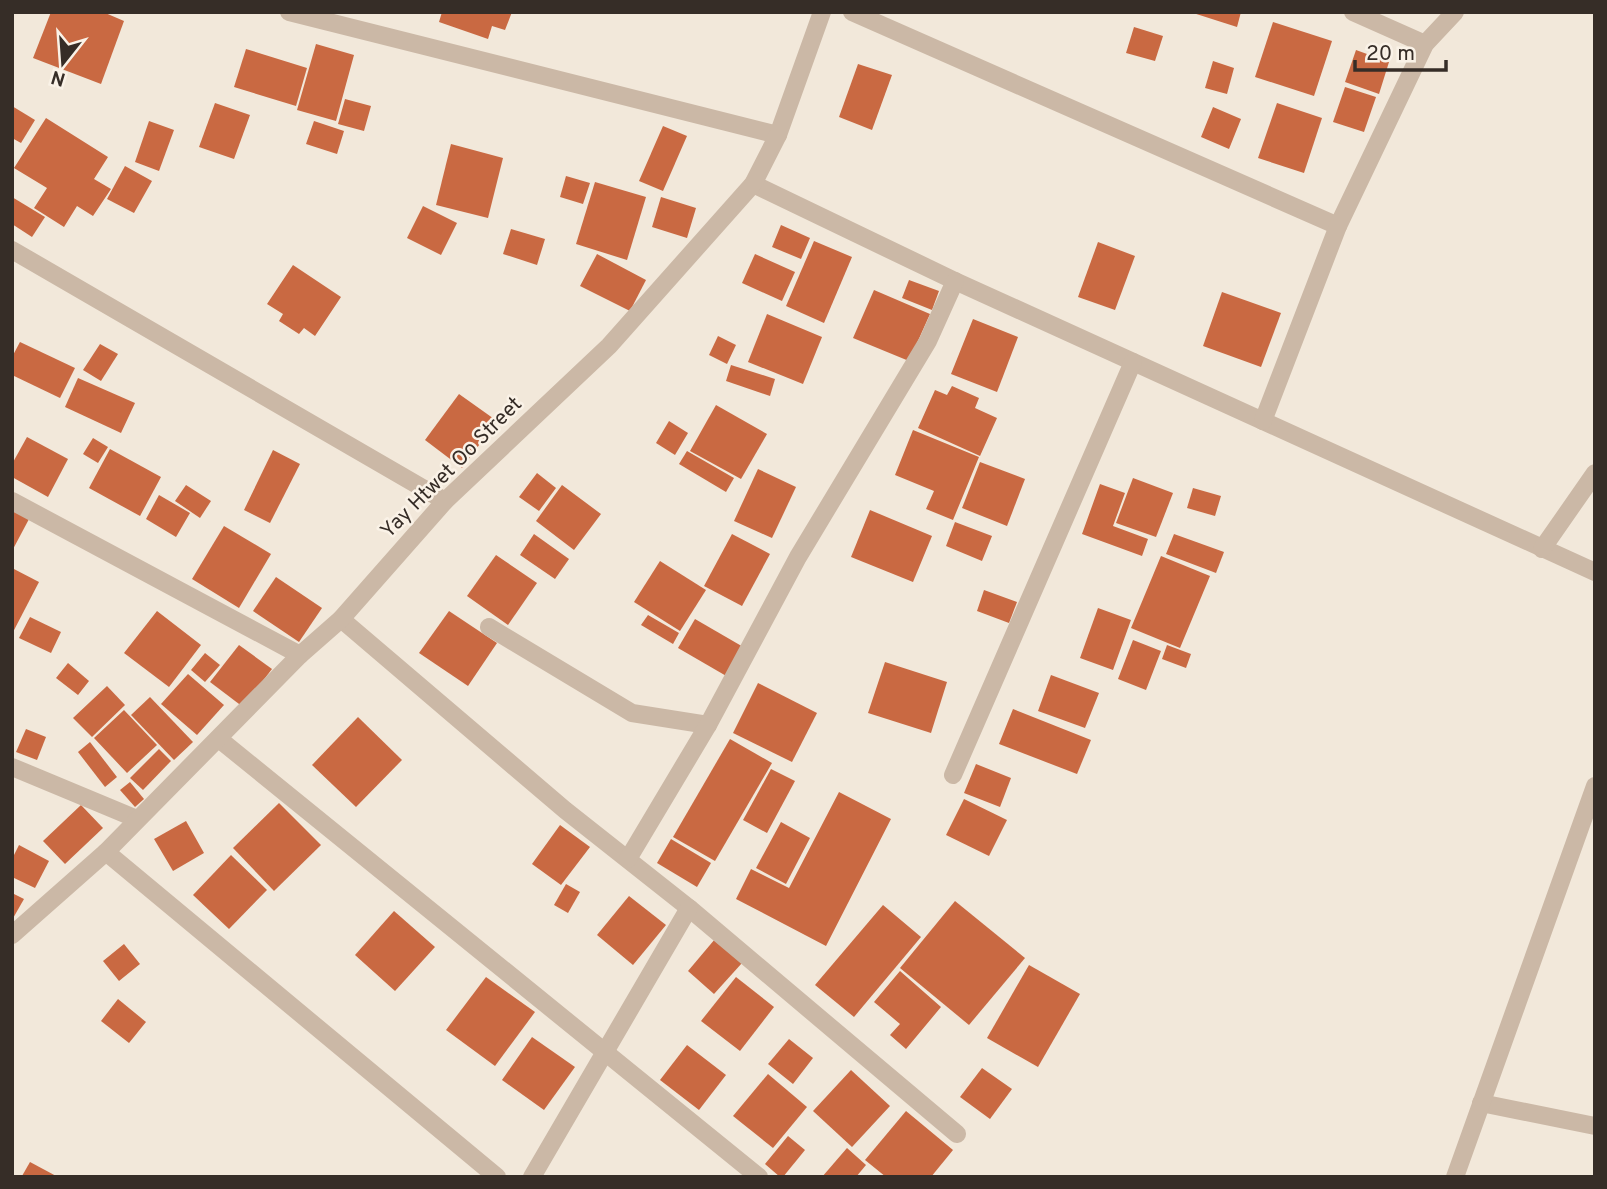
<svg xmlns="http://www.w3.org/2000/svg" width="1607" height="1189" viewBox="0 0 1607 1189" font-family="Overpass,sans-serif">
<rect width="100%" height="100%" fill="#f2e8da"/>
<!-- building -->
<g fill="#c96942">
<path d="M51 12H103L124 21 101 84 33 58Z"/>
<path d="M442 12H512L505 30 492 26 488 39 439 22Z"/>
<path d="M1190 12H1241L1237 27Z"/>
<path d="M1273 22 1332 41 1314 96 1255 77Z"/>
<path d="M1134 27 1163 36 1155 61 1126 53Z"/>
<path d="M316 44 354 55 336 121 297 110Z"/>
<path d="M246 49 307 68 296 106 234 87Z"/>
<path d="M1356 50 1389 62 1379 94 1345 82Z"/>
<path d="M1213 61 1234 68 1227 94 1205 88Z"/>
<path d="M858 64 892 75 872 130 839 117Z"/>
<path d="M1345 87 1376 97 1364 132 1333 122Z"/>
<path d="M345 99 371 106 364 131 338 124Z"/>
<path d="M215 103 250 115 234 159 199 147Z"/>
<path d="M1277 103 1322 118 1304 173 1258 158Z"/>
<path d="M12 106 35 120 21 143 12 138Z"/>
<path d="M1213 107 1241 119 1229 149 1201 137Z"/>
<path d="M46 118 108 157 94 179 111 189 93 216 77 206 64 227 34 208 47 188 14 168Z"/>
<path d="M149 121 174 130 159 171 135 162Z"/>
<path d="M314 121 344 131 337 154 306 144Z"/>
<path d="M663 126 687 136 663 191 639 181Z"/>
<path d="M451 144 503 158 488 218 436 205Z"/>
<path d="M125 166 152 181 134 213 107 199Z"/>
<path d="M566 176 590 183 583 204 560 197Z"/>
<path d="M595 182 646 197 627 260 576 244Z"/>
<path d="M12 197 45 217 32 237 12 224Z"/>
<path d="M661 197 696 208 687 238 652 227Z"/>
<path d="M423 206 457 223 441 255 407 238Z"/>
<path d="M781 225 810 238 801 259 772 247Z"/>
<path d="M511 229 545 239 537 265 503 254Z"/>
<path d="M814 241 852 257 824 323 786 306Z"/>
<path d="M1098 242 1135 256 1115 310 1078 297Z"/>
<path d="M597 254 646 280 630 311 580 286Z"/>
<path d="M755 254 795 272 782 301 742 283Z"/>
<path d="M293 265 341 297 315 336 304 328 299 334 279 321 283 314 267 304Z"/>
<path d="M909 280 939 291 932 310 902 298Z"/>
<path d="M874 290 930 314 909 361 853 338Z"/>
<path d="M1222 292 1281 313 1261 367 1203 346Z"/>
<path d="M767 314 822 337 803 384 748 362Z"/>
<path d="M973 319 1018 337 997 392 951 374Z"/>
<path d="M718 336 736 345 727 364 709 355Z"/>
<path d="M20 342 75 368 60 398 12 375V357Z"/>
<path d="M100 344 118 354 101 381 83 370Z"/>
<path d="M731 365 775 379 770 396 726 381Z"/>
<path d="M78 378 135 403 121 433 65 407Z"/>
<path d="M952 386 979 398 975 408 997 418 980 456 918 428 935 390 947 395Z"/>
<path d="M459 394 497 421 462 468 425 440Z"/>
<path d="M716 405 767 434 741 479 690 451Z"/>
<path d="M669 421 688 433 675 455 656 443Z"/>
<path d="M913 430 979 457 953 520 926 509 934 491 895 475Z"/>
<path d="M27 437 68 459 48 497 12 477V464Z"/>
<path d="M93 438 108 447 98 463 83 454Z"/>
<path d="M110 449 161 477 140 516 89 488Z"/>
<path d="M273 450 300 464 270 523 244 510Z"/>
<path d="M687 451 734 478 726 492 679 464Z"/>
<path d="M980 462 1025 479 1007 526 962 508Z"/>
<path d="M758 469 796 487 772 538 734 521Z"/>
<path d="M537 473 556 488 539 511 519 497Z"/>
<path d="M1133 478 1173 493 1156 537 1116 523Z"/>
<path d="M1100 484 1125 493 1113 526 1148 539 1142 556 1082 534Z"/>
<path d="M186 485 211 501 200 518 175 501Z"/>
<path d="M562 485 601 514 574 550 536 521Z"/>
<path d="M1193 488 1221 496 1215 516 1187 508Z"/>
<path d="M159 495 190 513 176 537 146 519Z"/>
<path d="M12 510 29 519 12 551Z"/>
<path d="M870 510 932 536 913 582 851 557Z"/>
<path d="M955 522 992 536 982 561 946 546Z"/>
<path d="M224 526 271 554 239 608 192 579Z"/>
<path d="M534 534 569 559 555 579 520 555Z"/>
<path d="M732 534 770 554 742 606 704 586Z"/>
<path d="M1174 534 1224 552 1216 573 1166 554Z"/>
<path d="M496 555 537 583 508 625 467 596Z"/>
<path d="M1161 556 1210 576 1180 648 1131 628Z"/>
<path d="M660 561 706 590 680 631 634 602Z"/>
<path d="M12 568 39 582 12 634Z"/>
<path d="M276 577 322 608 299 642 253 611Z"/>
<path d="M984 590 1017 602 1009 623 977 611Z"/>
<path d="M1098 608 1131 620 1113 670 1080 658Z"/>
<path d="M157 611 201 645 169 687 124 653Z"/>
<path d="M449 611 497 643 468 686 419 653Z"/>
<path d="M648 615 679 633 673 644 641 625Z"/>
<path d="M30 617 61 632 51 653 19 638Z"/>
<path d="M695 619 745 648 728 677 678 648Z"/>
<path d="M1133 640 1161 651 1146 690 1118 679Z"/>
<path d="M239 645 272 669 243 707 210 682Z"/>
<path d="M1167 645 1191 654 1186 668 1162 659Z"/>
<path d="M205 653 220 665 205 682 191 670Z"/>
<path d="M885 662 947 682 931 733 868 713Z"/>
<path d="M68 663 89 681 78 695 56 678Z"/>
<path d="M188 674 224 705 197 735 161 704Z"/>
<path d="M1051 675 1099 693 1085 728 1038 711Z"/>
<path d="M758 683 817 713 792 762 733 733Z"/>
<path d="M107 686 125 705 92 737 73 718Z"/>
<path d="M150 697 193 742 174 760 131 715Z"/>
<path d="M1013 709 1091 740 1077 774 999 744Z"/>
<path d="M124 710 157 745 127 773 94 738Z"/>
<path d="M358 717 402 760 356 807 312 765Z"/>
<path d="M26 729 46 737 37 760 16 752Z"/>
<path d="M730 739 772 763 715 861 673 837Z"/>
<path d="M90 742 117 777 105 787 78 752Z"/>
<path d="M159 749 171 761 143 790 130 778Z"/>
<path d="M976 764 1011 778 1000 807 964 793Z"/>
<path d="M771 769 795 781 767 833 743 820Z"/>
<path d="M130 782 144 799 135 807 120 790Z"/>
<path d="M839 792 891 819 826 946 736 899 751 869 789 888Z"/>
<path d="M964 799 1007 820 989 856 946 835Z"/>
<path d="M279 803 321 845 274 891 233 848Z"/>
<path d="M81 805 103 828 65 864 43 841Z"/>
<path d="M186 821 204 853 173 871 154 839Z"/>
<path d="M781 822 810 838 786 884 756 868Z"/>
<path d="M560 825 590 847 561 885 532 864Z"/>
<path d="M671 839 711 863 697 887 657 863Z"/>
<path d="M19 845 49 861 35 888 12 877V859Z"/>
<path d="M231 855 267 890 229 929 193 895Z"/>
<path d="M566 884 580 892 568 913 554 905Z"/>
<path d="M12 893 24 899 12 920Z"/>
<path d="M629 896 666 925 633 965 597 935Z"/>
<path d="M955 901 1025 958 969 1025 900 968Z"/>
<path d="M883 905 921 937 854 1017 815 985Z"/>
<path d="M394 911 435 947 395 991 355 955Z"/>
<path d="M715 939 742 963 714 994 688 971Z"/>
<path d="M124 944 140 964 119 981 103 961Z"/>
<path d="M1029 965 1080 994 1038 1067 987 1038Z"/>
<path d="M900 971 941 1007 906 1049 890 1035 900 1024 874 1002Z"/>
<path d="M486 977 535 1012 495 1066 446 1030Z"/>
<path d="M736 977 774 1007 740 1051 701 1021Z"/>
<path d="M118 999 146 1022 129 1043 101 1021Z"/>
<path d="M532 1037 575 1067 544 1110 502 1080Z"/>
<path d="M789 1039 813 1058 793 1084 768 1064Z"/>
<path d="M687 1045 726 1075 699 1110 660 1080Z"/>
<path d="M982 1068 1012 1089 990 1119 960 1097Z"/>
<path d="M851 1070 890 1106 852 1147 813 1111Z"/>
<path d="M768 1074 807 1107 773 1148 733 1116Z"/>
<path d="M906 1111 953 1150 931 1177H886L865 1160Z"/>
<path d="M788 1136 805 1150 783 1177H780L765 1164Z"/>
<path d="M847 1148 866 1165 856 1177H822Z"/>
<path d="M30 1162 58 1177 22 1176Z"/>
</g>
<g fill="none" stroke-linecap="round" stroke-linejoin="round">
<!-- minor -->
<g stroke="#cbb8a6" stroke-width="18">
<path d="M289 12 778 135"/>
<path d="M852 12 1338 226"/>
<path d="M1353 12 1425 44"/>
<path d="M753 184 955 281 1595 572"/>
<path d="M12 250 445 501"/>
<path d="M1263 421 1338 226 1425 44 1455 12"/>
<path d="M12 501 300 655"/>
<path d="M1542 549 1595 473"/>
<path d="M341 619 565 810 689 908 957 1134"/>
<path d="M489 627 632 713 708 725"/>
<path d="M219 739 759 1177"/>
<path d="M12 767 137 819"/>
<path d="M953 775 1133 362"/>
<path d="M106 852 497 1177"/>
<path d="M628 859 708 725 798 557 928 341 955 281"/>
<path d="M12 935 106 852 300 655 341 619 445 501 609 346 753 184 778 135 822 12"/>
<path d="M1481 1103 1595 1126"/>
<path d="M532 1177 689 908"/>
<path d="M1455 1177 1595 786"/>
</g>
</g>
<g text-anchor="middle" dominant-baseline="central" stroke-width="5" stroke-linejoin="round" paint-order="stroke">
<!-- street labels -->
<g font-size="21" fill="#362d27" stroke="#faf2e7">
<text transform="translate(452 468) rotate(-45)">Yay Htwet Oo Street</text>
</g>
</g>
<!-- border -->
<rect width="1607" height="1189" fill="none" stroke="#362d27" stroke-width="28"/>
<!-- north arrow -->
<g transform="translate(63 63) rotate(197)" stroke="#faf2e7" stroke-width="5" paint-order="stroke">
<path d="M0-5L12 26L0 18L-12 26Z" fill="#362d27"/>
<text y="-10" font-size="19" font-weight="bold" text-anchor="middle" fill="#362d27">N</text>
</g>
<!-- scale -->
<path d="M1355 60v10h91v-10" fill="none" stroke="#362d27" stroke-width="3.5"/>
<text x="1366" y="60" font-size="21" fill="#362d27" stroke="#faf2e7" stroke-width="5" paint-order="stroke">20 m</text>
</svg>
